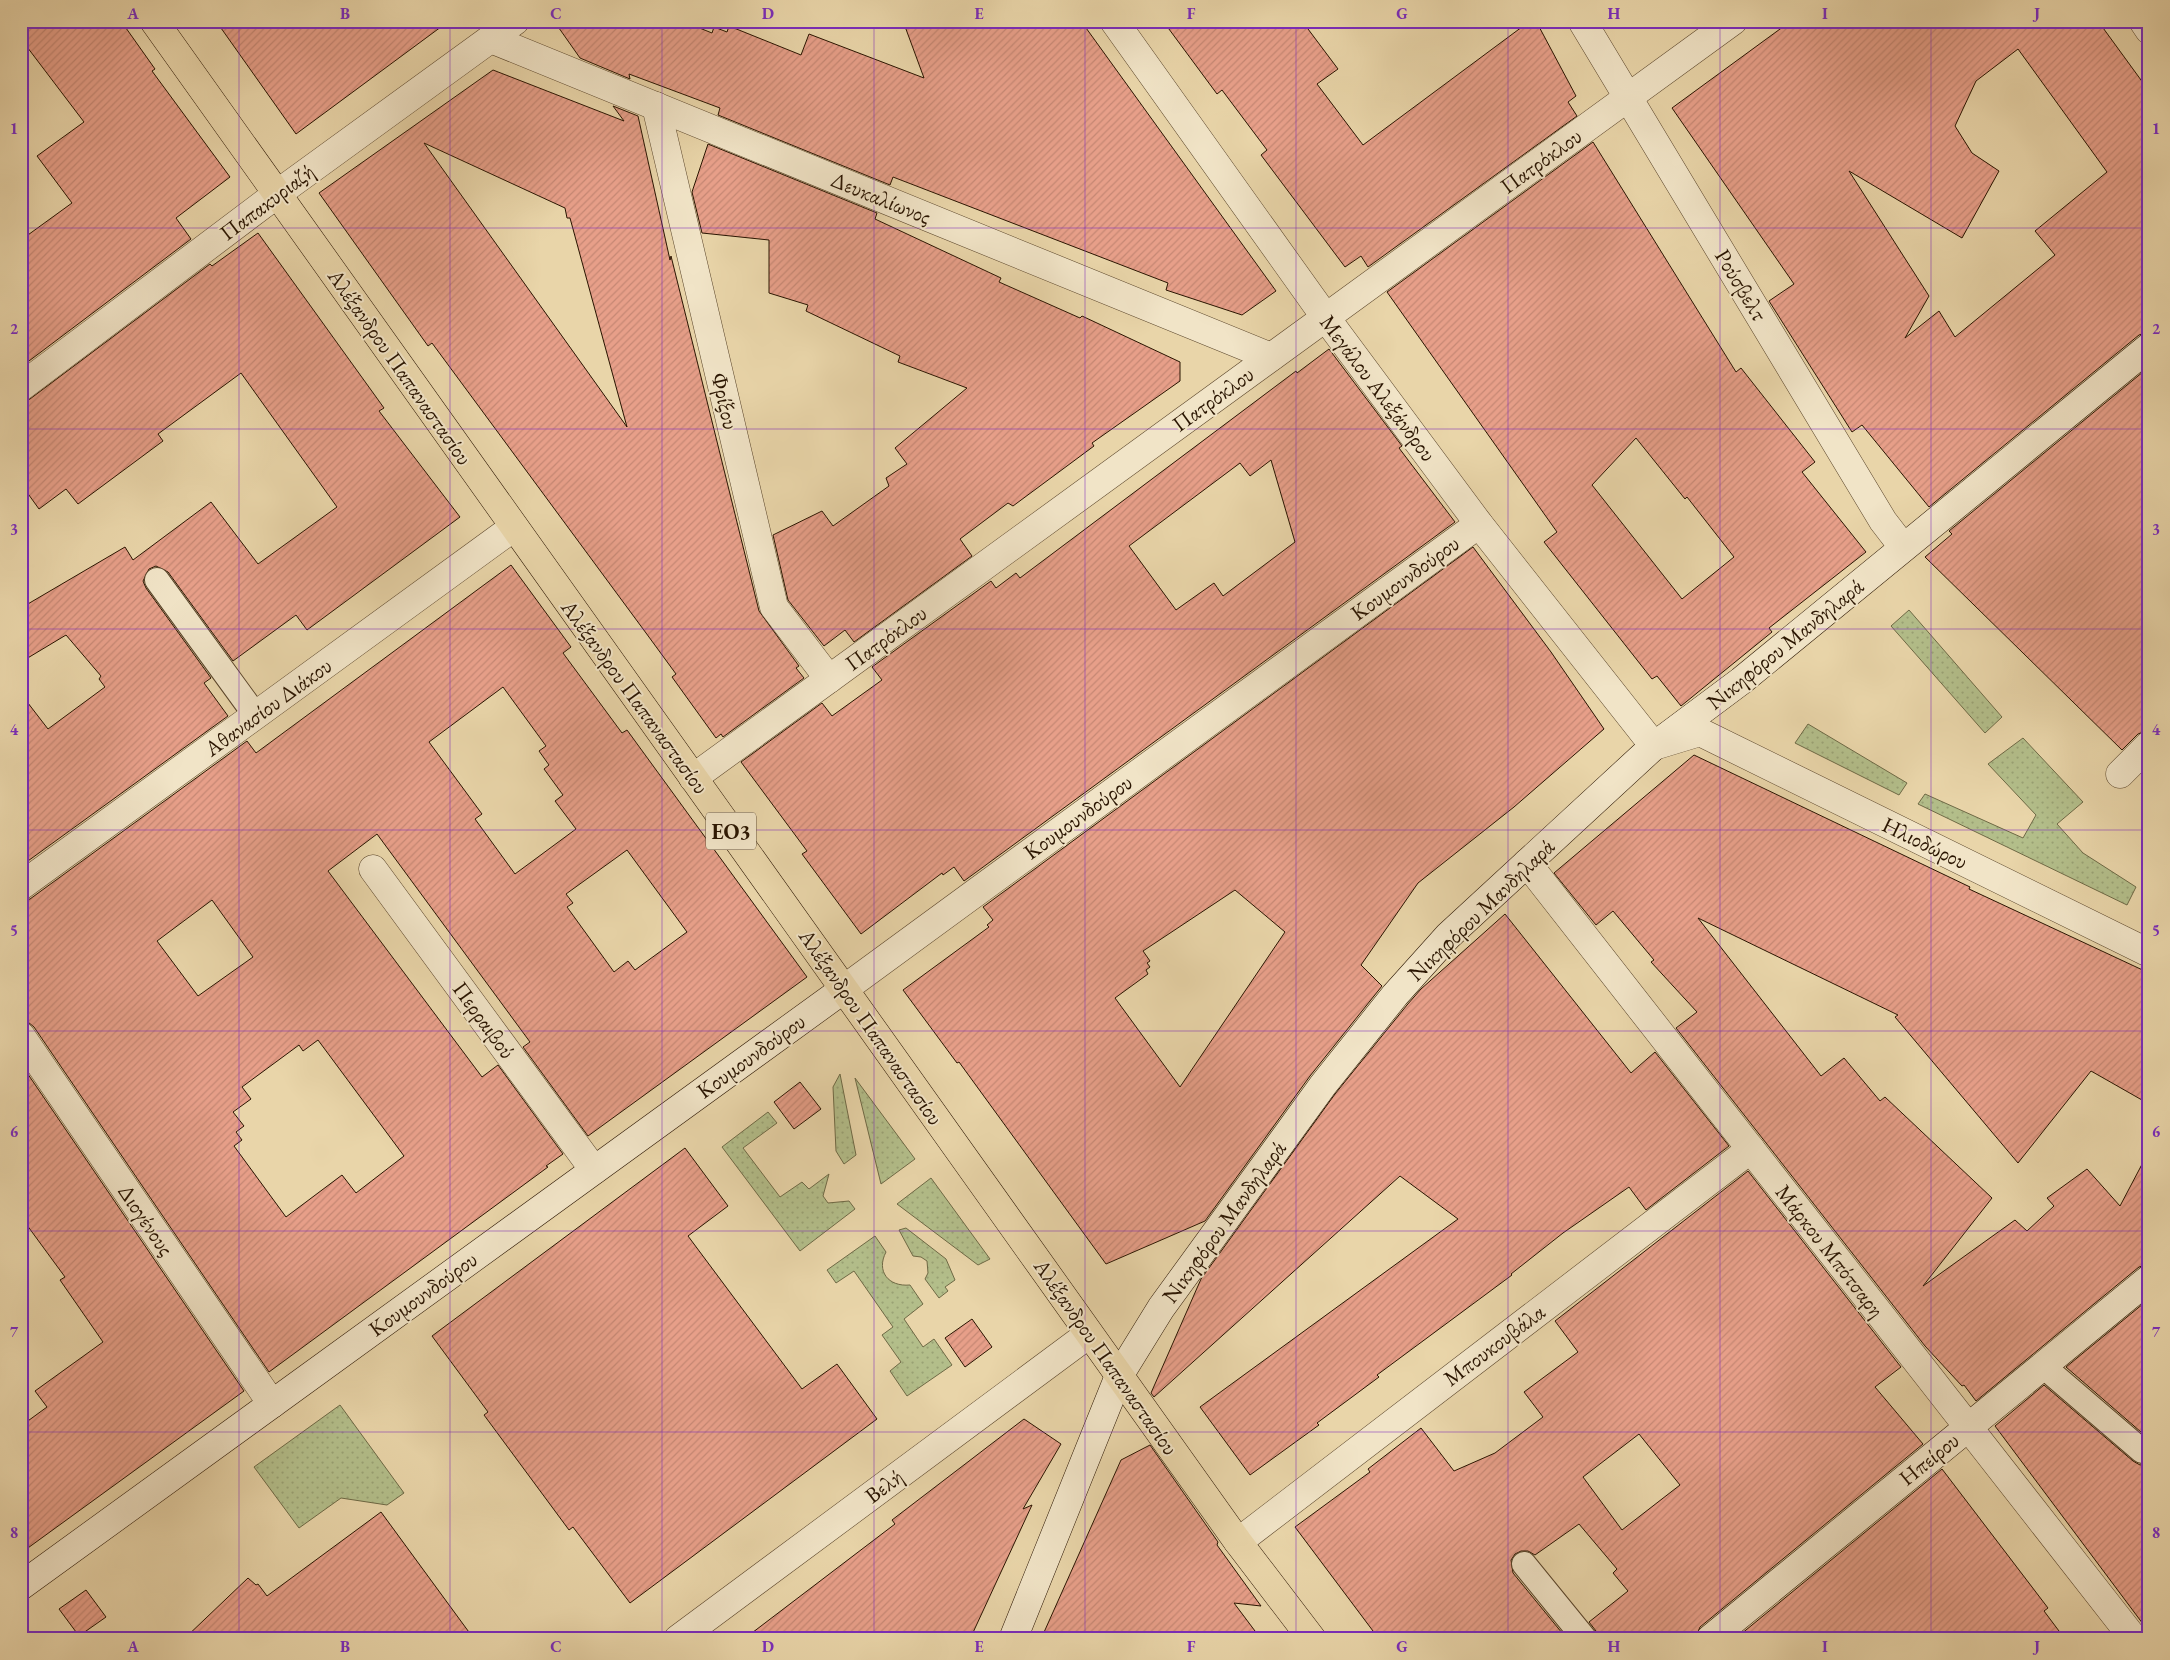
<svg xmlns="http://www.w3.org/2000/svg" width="2170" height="1660" viewBox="0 0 2170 1660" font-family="'EB Garamond',serif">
<defs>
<pattern id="grass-dots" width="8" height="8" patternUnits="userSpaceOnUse" patternTransform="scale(1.25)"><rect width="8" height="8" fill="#b3be8a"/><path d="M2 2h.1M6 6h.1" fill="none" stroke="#9aa275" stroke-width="1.8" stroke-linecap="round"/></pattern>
<pattern id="building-hatch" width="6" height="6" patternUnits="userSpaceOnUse" patternTransform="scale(1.25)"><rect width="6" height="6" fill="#e79f89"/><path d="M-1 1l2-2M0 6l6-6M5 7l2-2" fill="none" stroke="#c68874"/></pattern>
</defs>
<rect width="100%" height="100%" fill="#e9d5a9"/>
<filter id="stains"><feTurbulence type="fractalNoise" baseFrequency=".004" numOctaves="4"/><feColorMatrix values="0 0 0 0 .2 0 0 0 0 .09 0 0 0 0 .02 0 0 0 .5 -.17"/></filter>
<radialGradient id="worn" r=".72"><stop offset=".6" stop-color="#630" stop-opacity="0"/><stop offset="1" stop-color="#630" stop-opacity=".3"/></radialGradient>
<!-- grass -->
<g fill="url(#grass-dots)" stroke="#6e6945">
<path d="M1909 610 2002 717 1985 733 1891 626Z"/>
<path d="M1808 724 1907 783 1899 795 1795 743Z"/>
<path d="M2023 738 2083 802 2057 824 2083 853 2136 887 2127 905 1918 804 1925 794 2023 838 2036 815 1988 764Z"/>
<path d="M840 1074 856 1155 844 1164 836 1151 833 1087Z"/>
<path d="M855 1078 915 1159 881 1184Z"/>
<path d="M768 1112 777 1123 743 1148 780 1197 802 1182 809 1189 829 1174 823 1196 828 1203 849 1201 855 1209 800 1251 722 1147Z"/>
<path d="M931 1178 990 1259 978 1265 897 1204Z"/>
<path d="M906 1228 946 1259 955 1280 945 1287 948 1291 939 1298 925 1279 928 1273 927 1261 921 1257 913 1256 899 1230Z"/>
<path d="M875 1236 886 1252C876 1271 888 1287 910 1285L923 1304 904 1319 923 1347 934 1339 952 1365 907 1396 890 1371 901 1362 882 1335 893 1327 854 1271 836 1283 827 1270Z"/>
<path d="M340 1405 404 1493 387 1505 341 1498 299 1528 254 1467Z"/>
</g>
<!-- building -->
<g fill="url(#building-hatch)" stroke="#291400" fill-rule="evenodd">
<path d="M21 21H121L155 69 152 71 230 177 176 218 191 239 21 367V240L72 203 37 156 84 122 21 39Z"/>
<path d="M216 21H449L296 134Z"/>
<path d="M554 21H682L712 33 714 27 727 32 729 26 801 55 809 34 924 78 903 21H1081L1276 291 1242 315 1166 290 1168 283 893 177 890 185 718 115 720 108 629 74 630 79 580 58Z"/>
<path d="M1163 21H1302L1338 69 1317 84 1363 145 1530 21H1536L1576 96 1568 102 1577 116 1368 267 1361 256 1345 267 1261 155 1267 150 1222 90 1217 94Z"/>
<path d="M1791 21H2098L2149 91V332L2139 335 1929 507 1862 425 1852 432 1769 301 1794 284 1672 108ZM2018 49 2107 172 2035 231 2055 255 1955 337 1939 311 1905 338 1929 296 1849 171 1962 238 1999 171 1972 153 1955 126 1976 81Z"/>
<path d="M493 70 624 121 613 106 638 116 670 260 671 256 759 611 799 666 796 668 804 678 723 737 721 734 716 738 672 677 676 674 646 633 432 343 428 346 319 193ZM424 143 565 208 567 218H570L627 427Z"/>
<path d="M1593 142 1736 372 1741 368 1815 462 1802 472 1866 552 1769 628 1772 632 1681 706 1657 676 1652 679 1544 542 1557 532 1387 292ZM1636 438 1685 499 1687 497 1734 557 1682 599 1592 485Z"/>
<path d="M708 144 877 213 875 219 1001 278 999 282 1080 318 1082 316 1180 362V381L1092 443 1094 446 1013 506 1008 503 960 539 972 556 854 642 845 630 824 646 788 600 773 535 822 511 833 526 889 486 886 478 907 464 895 448 967 388 898 362 900 356 806 311 808 305 769 293V240L702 233 692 192Z"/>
<path d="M258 233 384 408 379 411 460 517 307 630 296 615 233 661 168 572 156 566 149 569 143 581 146 588 211 678 204 683 228 716 21 866V694L48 729 105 687 99 679 101 676 66 635 21 662V608L125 547 133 560 211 502 258 564 337 507 241 373 158 434 163 441 78 504 66 489 39 509 21 484V402L30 399 210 264 212 266Z"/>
<path d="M1329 349 1402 446 1399 448 1455 522 964 881 954 867 943 875 942 873 861 934 802 854 807 851 741 762 822 703 832 716 882 680 872 667 991 581 996 588 1016 573 1020 578 1296 371 1297 373ZM1271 460 1295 542 1223 596 1214 583 1176 610 1129 546 1240 463 1250 476Z"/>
<path d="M2149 367V730L2138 734 2122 750 1925 557 1952 534 1949 531Z"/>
<path d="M1473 547 1551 652 1604 729 1514 807 1418 883 1361 965 1382 986 1310 1076 1205 1221 1106 1264 959 1062 957 1063 903 990 989 927 987 925 993 920 983 907ZM1235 890 1285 932 1180 1087 1115 998 1148 974 1146 970 1150 967 1147 963 1150 961 1143 951Z"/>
<path d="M511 565 571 647 563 653 622 733 627 730 807 977 588 1136 523 1047 530 1042 377 834 328 871 482 1077 498 1065 563 1154 546 1166 548 1167 269 1372 34 1027 28 1022 21 1021V901L30 899 247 741 256 753ZM503 687 546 746 539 751 549 765 544 769 563 795 555 801 576 829 515 874 475 819 482 814 429 742ZM627 850 687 932 635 970 628 961 614 972 567 907 573 903 566 894ZM212 900 253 957 198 996 157 941ZM318 1040 404 1156 356 1193 342 1175 286 1217 234 1146 242 1140 236 1132 244 1126 233 1112 251 1099 242 1087 299 1045 303 1051Z"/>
<path d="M1694 755 1970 887 1969 889 2149 973V1104L2091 1071 2018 1163 1895 1017 1898 1015 1698 918 1821 1076 1844 1058 1880 1101 1885 1097 1992 1198 1923 1286 2015 1220 2027 1231 2054 1206 2047 1198 2087 1169 2120 1206 2149 1151V1264L2139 1267 1976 1401 1964 1385 1962 1386 1925 1346 1676 1028 1697 1012 1651 962 1654 960 1613 911 1596 925 1554 873Z"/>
<path d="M1505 914 1631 1073 1655 1052 1729 1146 1646 1210 1629 1187 1563 1233 1511 1274 1512 1275 1377 1375 1379 1377 1317 1423 1319 1425 1250 1475 1200 1407 1458 1219 1400 1176 1154 1397 1151 1393 1201 1279 1335 1094 1407 1005 1421 989Z"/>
<path d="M21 1064 244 1391 21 1553V1426L47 1407 35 1391 103 1342 60 1280 65 1277 21 1217Z"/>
<path d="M800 1082 821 1109 794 1129 774 1102Z"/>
<path d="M685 1148 728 1206 688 1236 802 1389 837 1364 877 1419 630 1603 573 1527 569 1530 484 1415 488 1412 432 1336Z"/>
<path d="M1748 1171 1901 1367 1875 1387 1923 1444 1700 1627 1695 1639H1598L1596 1631 1589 1622 1628 1591 1613 1573 1617 1569 1579 1524 1535 1555 1528 1551H1521L1515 1554 1511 1560 1513 1573 1567 1639H1379L1295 1527 1370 1472 1368 1469 1421 1428 1454 1471 1495 1453 1543 1417 1524 1392 1578 1352 1555 1321ZM1639 1434 1680 1485 1622 1530 1583 1477Z"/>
<path d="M2149 1299V1439L2066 1367Z"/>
<path d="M972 1319 992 1347 965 1367 945 1338Z"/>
<path d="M2044 1385 2133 1461 2140 1465 2149 1463V1632L1995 1426Z"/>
<path d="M1024 1419 1061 1444 1023 1509 1032 1505 970 1639H744L895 1524 892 1520Z"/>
<path d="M1150 1445 1218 1542 1217 1545 1261 1606 1234 1603 1261 1639H1041L1121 1460Z"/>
<path d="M1942 1469 2048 1608 2044 1611 2065 1639H1735Z"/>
<path d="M381 1512 474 1639H184L248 1578 256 1585 258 1584 267 1596Z"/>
<path d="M86 1590 106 1617 79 1636 59 1609Z"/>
</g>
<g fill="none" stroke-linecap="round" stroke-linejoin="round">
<!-- lane casing -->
<g stroke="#59442a" stroke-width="26">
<g id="lane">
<path d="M157 580 256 716"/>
<path d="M2043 1366 2142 1451"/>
<path d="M1524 1564 1585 1639"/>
</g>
</g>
<!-- street casing -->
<g stroke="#59442a" stroke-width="29">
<g id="street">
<path d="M1114 21 1326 318 1479 524 1654 746 1700 732 2149 953"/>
<path d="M1582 21 1883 521 1903 547"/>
<path d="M2143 21 2149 30"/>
<path d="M491 39 1271 357"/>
<path d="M656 106 774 607 829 679"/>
<path d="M21 387 277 194 515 21"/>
<path d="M2120 774 2149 745"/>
<path d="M693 778 1733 21"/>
<path d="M1527 863 2134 1639"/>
<path d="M373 869 594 1170"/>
<path d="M21 886 514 527"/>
<path d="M844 989 1479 524"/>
<path d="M21 1036 272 1404"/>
<path d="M1238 1542 1751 1149"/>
<path d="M678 1639 1089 1334"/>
</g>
</g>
<!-- secondary casing -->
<g stroke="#291400" stroke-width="29">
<g id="secondary">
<path d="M21 1586 844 989"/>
<path d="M1013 1639 1119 1376 1161 1308 1323 1085 1395 995 1448 936 1654 746 1741 681 2149 347"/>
<path d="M1710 1639 2149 1279"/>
</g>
</g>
<!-- primary casing -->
<g stroke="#291400" stroke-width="29">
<path id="primary" d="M154 21 1238 1542 1312 1639"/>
</g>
<!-- lane -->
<use href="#lane" stroke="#f1e4c7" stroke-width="24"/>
<!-- street -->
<use href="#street" stroke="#f1e4c7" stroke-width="28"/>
<!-- secondary -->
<use href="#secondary" stroke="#f1e4c7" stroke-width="28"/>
<!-- primary -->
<use href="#primary" stroke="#e9d5a9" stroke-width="28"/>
</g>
<!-- grid -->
<path fill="none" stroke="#7b2cbf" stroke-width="1" stroke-opacity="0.55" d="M239 21V1639M450 21V1639M662 21V1639M874 21V1639M1085 21V1639M1296 21V1639M1508 21V1639M1720 21V1639M1931 21V1639M21 228H2149M21 429H2149M21 629H2149M21 830H2149M21 1031H2149M21 1231H2149M21 1432H2149"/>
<g text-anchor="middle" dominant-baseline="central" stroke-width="4" stroke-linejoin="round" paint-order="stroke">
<!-- shield labels -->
<rect fill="#f1e4c7" stroke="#65523c" stroke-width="1" x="706" y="812.5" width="50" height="37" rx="4"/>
<g font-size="21" font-weight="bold" fill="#291400">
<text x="731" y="831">ΕΟ3</text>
</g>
<!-- street labels -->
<g font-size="22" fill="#291400" stroke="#f1e4c7">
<text transform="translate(1541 161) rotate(-36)">Πατρόκλου</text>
<text transform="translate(881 198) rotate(22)">Δευκαλίωνος</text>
<text transform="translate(267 202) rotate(-37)">Παπακυριαζή</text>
<text transform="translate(1741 285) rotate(59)">Ρούσβελτ</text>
<text transform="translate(400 367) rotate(55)">Αλέξανδρου Παπαναστασίου</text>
<text transform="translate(1378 388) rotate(53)">Μεγάλου Αλεξάνδρου</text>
<text transform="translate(1213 399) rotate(-36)">Πατρόκλου</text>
<text transform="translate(725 401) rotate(77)">Φρίξου</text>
<text transform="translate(1405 578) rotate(-36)">Κουμουνδούρου</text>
<text transform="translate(886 638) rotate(-36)">Πατρόκλου</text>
<text transform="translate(1785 644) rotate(-39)">Νικηφόρου Μανδηλαρά</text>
<text transform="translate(635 697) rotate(54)">Αλέξανδρου Παπαναστασίου</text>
<text transform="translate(268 707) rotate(-36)">Αθανασίου Διάκου</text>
<text transform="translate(1078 817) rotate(-36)">Κουμουνδούρου</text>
<text transform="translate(1925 843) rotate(26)">Ηλιοδώρου</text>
<text transform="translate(1481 910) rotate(-44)">Νικηφόρου Μανδηλαρά</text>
<text transform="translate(484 1020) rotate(54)">Περραιβού</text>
<text transform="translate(871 1027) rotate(55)">Αλέξανδρου Παπαναστασίου</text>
<text transform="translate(751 1056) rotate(-36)">Κουμουνδούρου</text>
<text transform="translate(146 1220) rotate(56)">Διογένους</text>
<text transform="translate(1224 1222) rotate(-54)">Νικηφόρου Μανδηλαρά</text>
<text transform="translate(1830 1251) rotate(52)">Μάρκου Μπότσαρη</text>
<text transform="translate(423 1294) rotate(-36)">Κουμουνδούρου</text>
<text transform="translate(1494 1345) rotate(-37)">Μπουκουβάλα</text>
<text transform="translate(1106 1357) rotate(55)">Αλέξανδρου Παπαναστασίου</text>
<text transform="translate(1929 1459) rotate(-39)">Ηπείρου</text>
<text transform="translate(884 1486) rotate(-37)">Βελή</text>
</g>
</g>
<!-- margin -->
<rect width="2170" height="1660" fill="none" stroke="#e9d5a9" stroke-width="55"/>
<rect x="28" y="28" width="2114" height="1604" fill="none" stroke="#7b2cbf" stroke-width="2"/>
<g font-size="16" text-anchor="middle" font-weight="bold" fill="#7b2cbf">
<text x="133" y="19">A</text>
<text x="345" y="19">B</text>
<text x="556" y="19">C</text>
<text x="768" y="19">D</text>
<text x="979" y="19">E</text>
<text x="1191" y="19">F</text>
<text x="1402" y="19">G</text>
<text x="1614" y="19">H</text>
<text x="1825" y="19">I</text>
<text x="2037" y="19">J</text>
<text x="14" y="134">1</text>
<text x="2156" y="134">1</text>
<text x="14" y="334">2</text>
<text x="2156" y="334">2</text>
<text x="14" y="535">3</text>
<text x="2156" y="535">3</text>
<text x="14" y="735">4</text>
<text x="2156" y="735">4</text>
<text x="14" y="936">5</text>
<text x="2156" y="936">5</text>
<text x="14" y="1137">6</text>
<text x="2156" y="1137">6</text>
<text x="14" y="1337">7</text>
<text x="2156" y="1337">7</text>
<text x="14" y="1538">8</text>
<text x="2156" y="1538">8</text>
<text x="133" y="1652">A</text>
<text x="345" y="1652">B</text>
<text x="556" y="1652">C</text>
<text x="768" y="1652">D</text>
<text x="979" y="1652">E</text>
<text x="1191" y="1652">F</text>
<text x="1402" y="1652">G</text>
<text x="1614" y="1652">H</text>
<text x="1825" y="1652">I</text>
<text x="2037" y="1652">J</text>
</g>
<rect width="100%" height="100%" filter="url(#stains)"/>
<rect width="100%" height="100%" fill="url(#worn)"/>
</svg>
